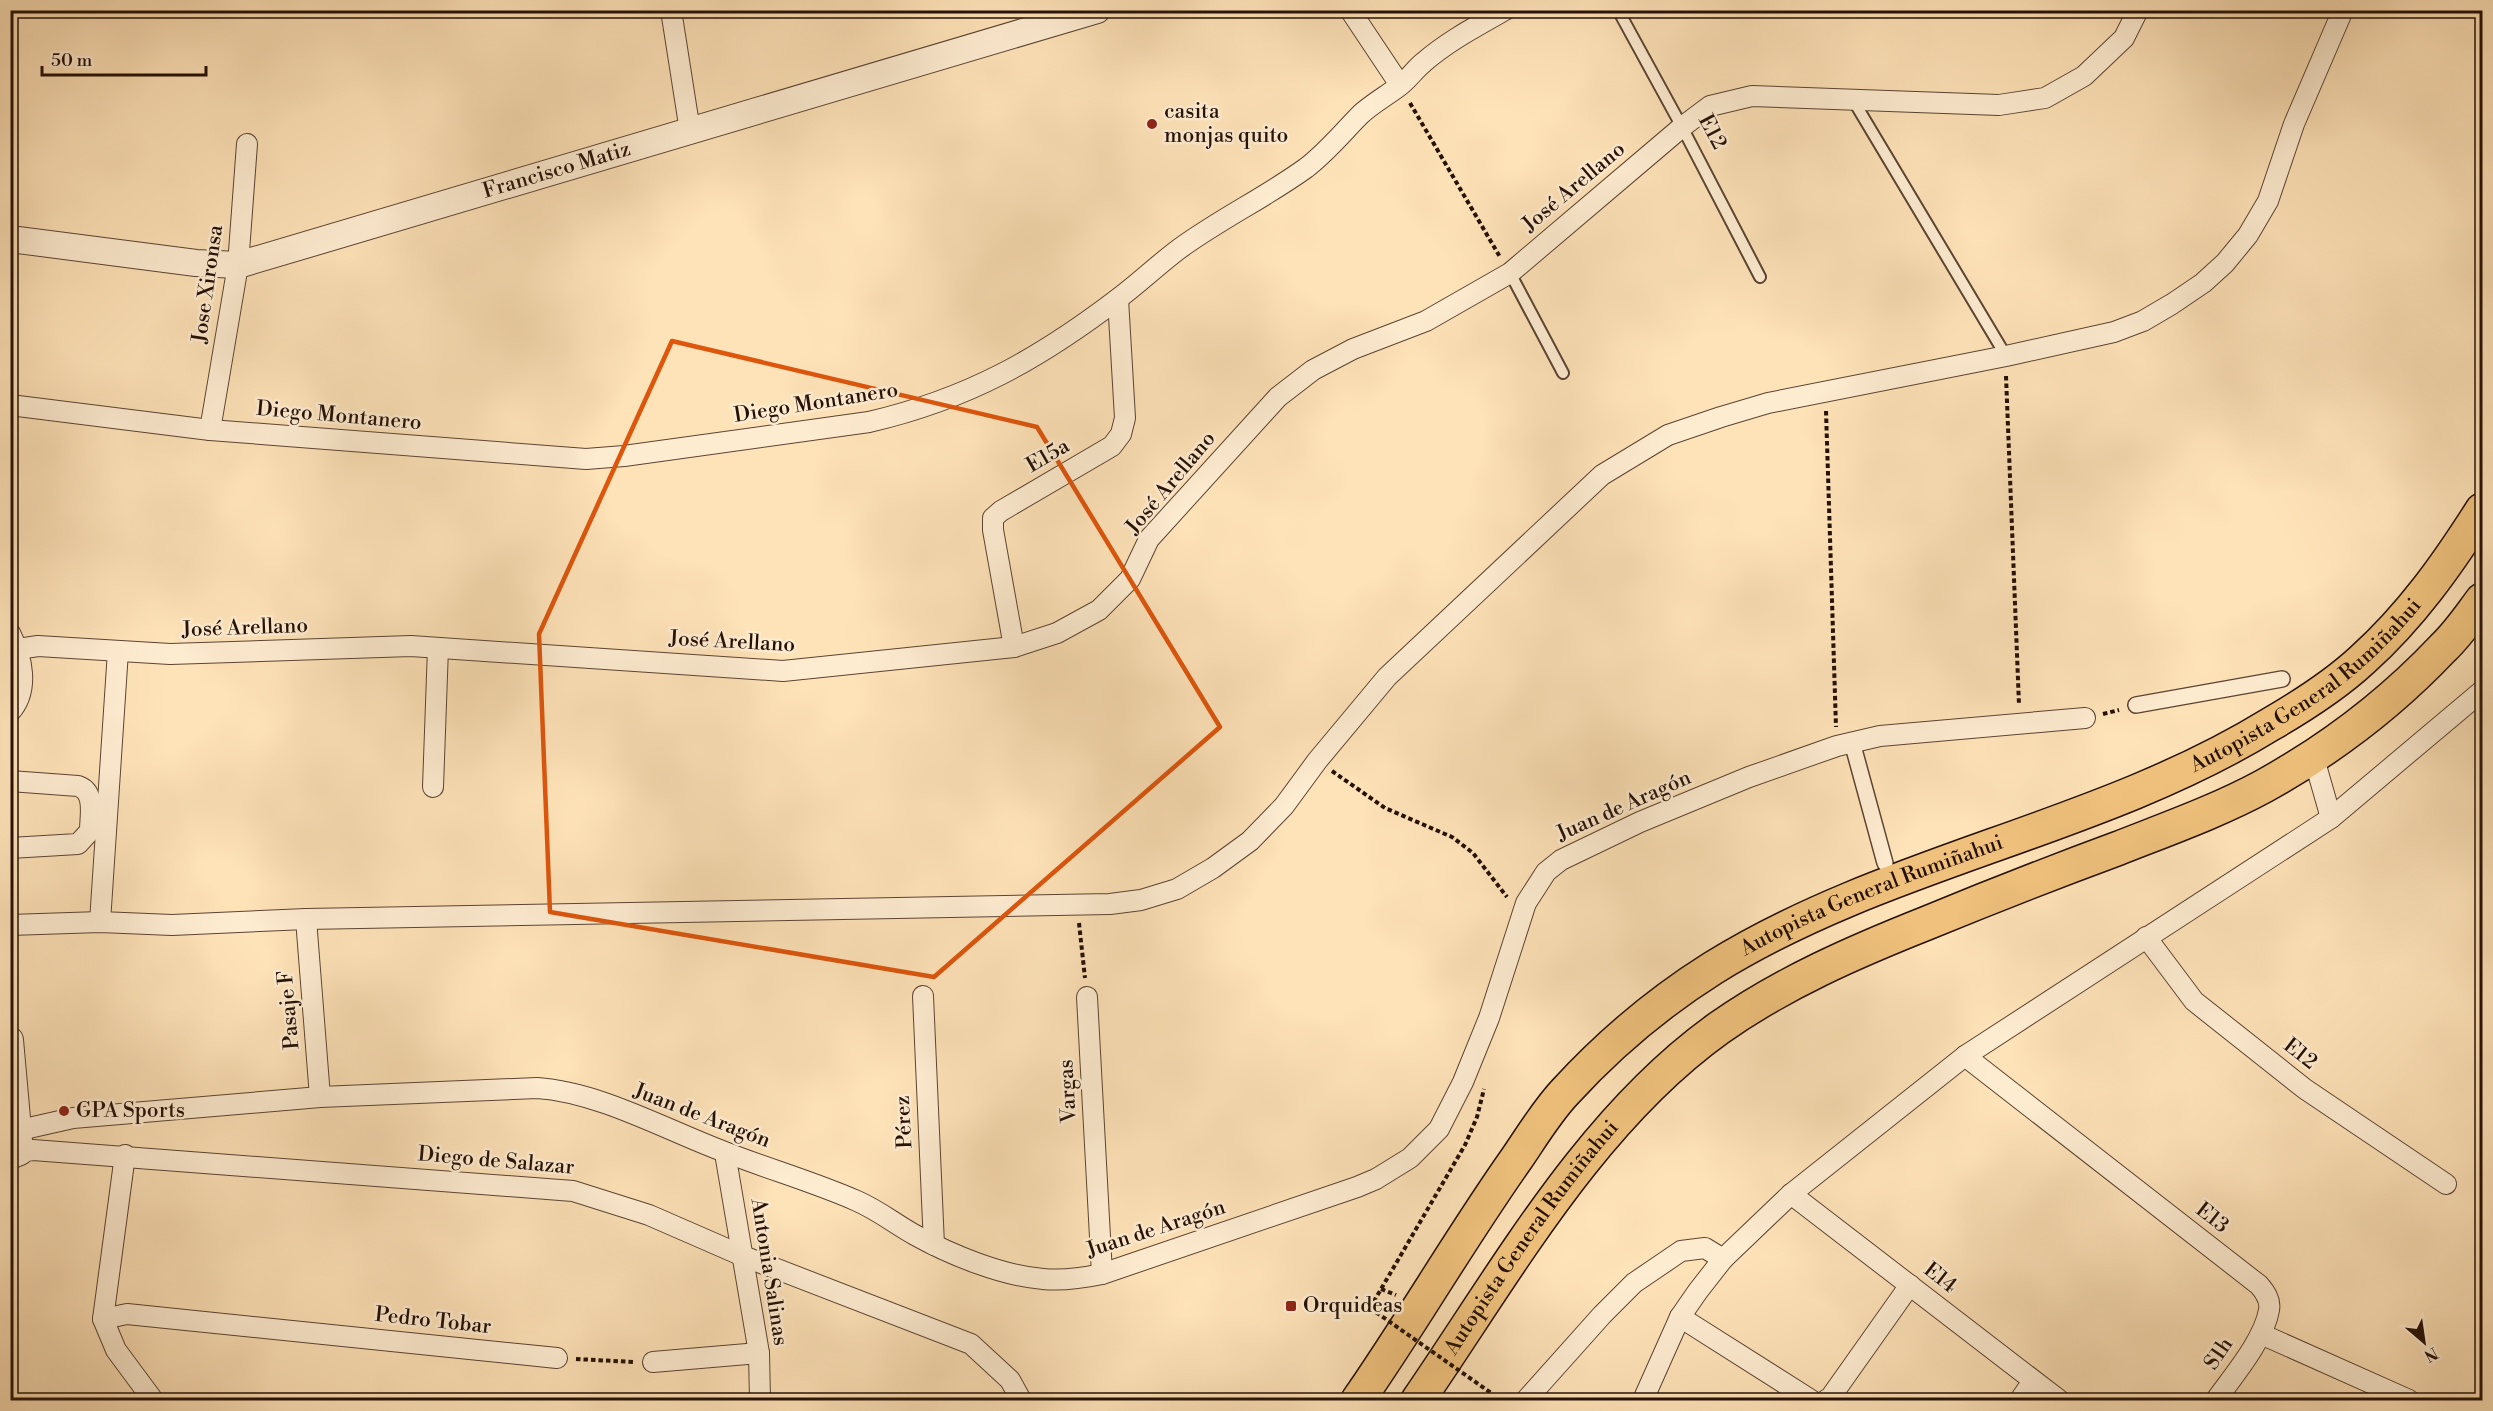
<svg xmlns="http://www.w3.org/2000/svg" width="2493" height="1411" viewBox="0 0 2493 1411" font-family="'Libre Bodoni',serif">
<rect width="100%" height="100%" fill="#fee2b8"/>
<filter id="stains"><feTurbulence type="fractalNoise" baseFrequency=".00333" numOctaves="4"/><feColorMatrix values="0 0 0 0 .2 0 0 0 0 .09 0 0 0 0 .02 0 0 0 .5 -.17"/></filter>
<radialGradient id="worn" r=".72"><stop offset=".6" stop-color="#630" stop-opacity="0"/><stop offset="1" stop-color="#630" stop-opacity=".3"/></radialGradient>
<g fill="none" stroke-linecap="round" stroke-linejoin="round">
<!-- service casing -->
<g stroke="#5b4432" stroke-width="14">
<g id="service">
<path d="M1618 10 1682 127 1760 277"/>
<path d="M1853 100 2006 356"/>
<path d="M1510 273 1563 373"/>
</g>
</g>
<!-- pedestrian casing -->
<g stroke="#5b4432" stroke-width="18">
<g id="pedestrian">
<path d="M2136 705 2282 679"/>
<path d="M1852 742 1885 863"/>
</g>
</g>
<!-- minor casing -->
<g stroke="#5b4432" stroke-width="22">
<g id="minor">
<path d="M671 10 690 131"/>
<path d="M1350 10 1400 85"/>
<path d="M10 405 210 430 586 459 624 456 869 422C968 399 1039 359 1119 298 1140 282 1159 264 1179 249 1220 219 1266 197 1306 168 1327 152 1343 132 1361 114 1372 104 1386 96 1398 87 1408 80 1415 69 1424 62 1448 41 1477 26 1505 10"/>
<path d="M210 430 238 265 247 144"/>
<path d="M10 633C22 657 30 690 10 712"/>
<path d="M1014 647 993 530V518L1001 511 1112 446 1121 434 1125 418 1118 299"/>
<path d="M18 649 38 646 170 654 411 646 783 671 1014 647 1057 633 1099 610 1130 579 1149 539 1278 397 1313 370 1353 349 1426 321 1510 273 1682 127 1710 106 1752 96 1999 105 2045 98 2084 76 2124 38 2138 10"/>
<path d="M2313 755 2331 818"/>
<path d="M10 781 78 786C96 792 90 815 90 831L78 844 10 848"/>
<path d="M433 787 438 648"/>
<path d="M306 919 320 1097"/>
<path d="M100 922 118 651"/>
<path d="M10 925 100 922 172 925 306 919 1110 904 1141 900 1177 889 1213 868 1250 841 1284 806 1317 761 1387 677 1602 475 1668 435 1721 417 1768 403 2006 356 2114 332 2143 321 2172 304 2203 283 2225 263 2248 235 2268 201 2294 124 2343 10"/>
<path d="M2146 937 2194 1001 2305 1089 2446 1184"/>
<path d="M923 996 934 1245"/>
<path d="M1087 997 1102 1274"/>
<path d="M1965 1056 2259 1285C2265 1292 2271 1300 2269 1310 2264 1340 2233 1376 2216 1400"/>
<path d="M20 1130 73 1118 320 1097 537 1088C599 1092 666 1130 725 1152 768 1169 814 1182 857 1201 878 1210 895 1224 915 1235 951 1255 1003 1276 1043 1279 1063 1281 1083 1278 1102 1274L1357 1187 1376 1179 1410 1158 1439 1129 1463 1082 1489 1018 1526 903 1546 872 1561 860 1640 822 1749 777 1837 746 1880 736 2085 718"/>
<path d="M20 1152 33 1150 573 1191 649 1215 743 1256 971 1344 1010 1380 1021 1400"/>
<path d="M725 1153 759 1353 760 1400"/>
<path d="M125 1155 103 1319 116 1350 153 1400"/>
<path d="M1791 1194 2059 1400"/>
<path d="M1680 1317 1811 1400"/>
<path d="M103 1319 127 1314 557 1358"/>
<path d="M2261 1334 2409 1400"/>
<path d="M653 1362 759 1353"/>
<path d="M1526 1400 1602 1315 1634 1283 1681 1251 1705 1248 1723 1259"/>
<path d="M1643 1400 1680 1317 1698 1291 1723 1259 1791 1194 1965 1056 2331 818 2482 691"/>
<path d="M1826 1400 1830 1398 1910 1285"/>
<path d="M2020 1400 2033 1381"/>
</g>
</g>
<!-- tertiary casing -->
<g stroke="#5b4432" stroke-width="28">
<g id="tertiary">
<path id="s1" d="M10 239 196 263 238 265 1097 10"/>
<path d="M10 1040 20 1152 10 1156"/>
</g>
</g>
<!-- trunk casing -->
<g stroke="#251006" stroke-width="36">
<g id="trunk">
<path id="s2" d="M1358 1400C1413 1321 1461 1237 1517 1158 1532 1136 1547 1111 1565 1092 1608 1045 1659 1002 1713 968 1887 860 2097 831 2271 724 2302 706 2335 685 2362 660 2411 616 2447 565 2482 510"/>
<path id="s3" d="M1418 1400C1506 1272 1590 1120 1719 1028 1783 983 1854 952 1927 923 1990 897 2054 872 2119 848 2167 829 2218 811 2264 786 2329 750 2392 702 2443 648 2458 634 2470 616 2482 600"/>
</g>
</g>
<!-- path -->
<g stroke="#251006" stroke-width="4" stroke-dasharray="4.5 3" stroke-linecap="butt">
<path d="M1410 103 1500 257"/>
<path d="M2006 376 2019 705"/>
<path d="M1826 411 1836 727"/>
<path d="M2103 714 2119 710"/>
<path d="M1332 771 1385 808 1452 837 1473 853 1507 897"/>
<path d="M1079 923 1085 978"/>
<path d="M1381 1289 1396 1295"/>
<path d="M1370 1308 1465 1145 1477 1117 1484 1089"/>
<path d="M576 1359 634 1362"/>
<path d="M1494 1395 1500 1400"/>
</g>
<!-- service -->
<use href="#service" stroke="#feecd1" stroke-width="10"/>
<!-- pedestrian -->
<use href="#pedestrian" stroke="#feecd1" stroke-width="15"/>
<!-- minor -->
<use href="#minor" stroke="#feecd1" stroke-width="20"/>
<!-- tertiary -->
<use href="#tertiary" stroke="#feecd1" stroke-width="26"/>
<!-- trunk -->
<use href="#trunk" stroke="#efc17c" stroke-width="33"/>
<!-- path-bridge -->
<path stroke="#251006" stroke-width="4" stroke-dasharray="4.5 3" stroke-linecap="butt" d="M1370 1308 1494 1395"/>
</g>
<!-- marked area -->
<path fill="none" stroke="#de550c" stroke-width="4.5" stroke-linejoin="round" d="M672 341 1037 427 1220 727 934 977 550 912 539 634Z"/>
<!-- markers -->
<g fill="#8f2418" stroke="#feecd1" stroke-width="2">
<circle cx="1152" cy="124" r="6"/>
<circle cx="64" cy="1111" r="6"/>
<rect x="1285" y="1300" width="12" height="12" rx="3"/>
</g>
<g text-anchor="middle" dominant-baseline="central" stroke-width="5" stroke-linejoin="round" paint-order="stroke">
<!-- poi labels -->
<g font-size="21" fill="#251006" stroke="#feecd1" text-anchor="start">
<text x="1164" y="112">casita<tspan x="1164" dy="24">monjas quito</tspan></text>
<text x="76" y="1111">GPA Sports</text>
<text x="1303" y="1306">Orquideas</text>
</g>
<!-- street labels -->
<g font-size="21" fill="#251006" stroke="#feecd1">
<text transform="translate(1712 132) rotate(62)">E12</text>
<text stroke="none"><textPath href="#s1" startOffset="562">Francisco Matiz</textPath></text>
<text transform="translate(1574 187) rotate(-40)">José Arellano</text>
<text transform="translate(208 284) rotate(-82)">Jose Xironsa</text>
<text transform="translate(816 403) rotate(-9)">Diego Montanero</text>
<text transform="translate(339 416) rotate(5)">Diego Montanero</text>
<text transform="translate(1048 456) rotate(-30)">E15a</text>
<text transform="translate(1171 483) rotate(-50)">José Arellano</text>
<text transform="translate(245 628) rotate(-2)">José Arellano</text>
<text transform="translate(732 642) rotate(3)">José Arellano</text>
<text stroke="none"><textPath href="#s2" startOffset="1226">Autopista General Rumiñahui</textPath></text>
<text transform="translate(1624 806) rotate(-24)">Juan de Aragón</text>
<text stroke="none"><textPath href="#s2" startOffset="740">Autopista General Rumiñahui</textPath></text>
<text transform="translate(289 1010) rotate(-95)">Pasaje F</text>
<text transform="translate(2300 1054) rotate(38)">E12</text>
<text transform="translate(1068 1091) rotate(-93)">Vargas</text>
<text transform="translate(702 1116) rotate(21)">Juan de Aragón</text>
<text transform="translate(904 1122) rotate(-93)">Pérez</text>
<text transform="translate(496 1161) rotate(5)">Diego de Salazar</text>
<text transform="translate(2212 1218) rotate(38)">E13</text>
<text transform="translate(1156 1229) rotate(-18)">Juan de Aragón</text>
<text stroke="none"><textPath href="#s3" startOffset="198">Autopista General Rumiñahui</textPath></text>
<text transform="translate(769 1272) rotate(81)">Antonia Salinas</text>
<text transform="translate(1940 1278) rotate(38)">E14</text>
<text transform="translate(433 1321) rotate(6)">Pedro Tobar</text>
<text transform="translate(2219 1354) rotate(-56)">S1h</text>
</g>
</g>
<!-- margin -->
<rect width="2493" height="1411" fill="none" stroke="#fee2b8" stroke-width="36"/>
<rect x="12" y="12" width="2469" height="1387" fill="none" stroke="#251006" stroke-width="3"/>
<rect x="18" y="18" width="2457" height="1375" fill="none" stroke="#251006" stroke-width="1.5"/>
<!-- north arrow -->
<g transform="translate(2424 1342) rotate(151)" stroke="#feecd1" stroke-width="4.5" paint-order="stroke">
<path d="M0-4.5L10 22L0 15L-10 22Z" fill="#251006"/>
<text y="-9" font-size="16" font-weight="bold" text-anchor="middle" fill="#251006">N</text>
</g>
<!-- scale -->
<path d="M42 66v9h164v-9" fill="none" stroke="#251006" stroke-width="3"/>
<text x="51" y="66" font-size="18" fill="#251006" stroke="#feecd1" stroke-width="4.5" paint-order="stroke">50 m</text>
<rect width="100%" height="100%" filter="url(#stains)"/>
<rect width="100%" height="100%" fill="url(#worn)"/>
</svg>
